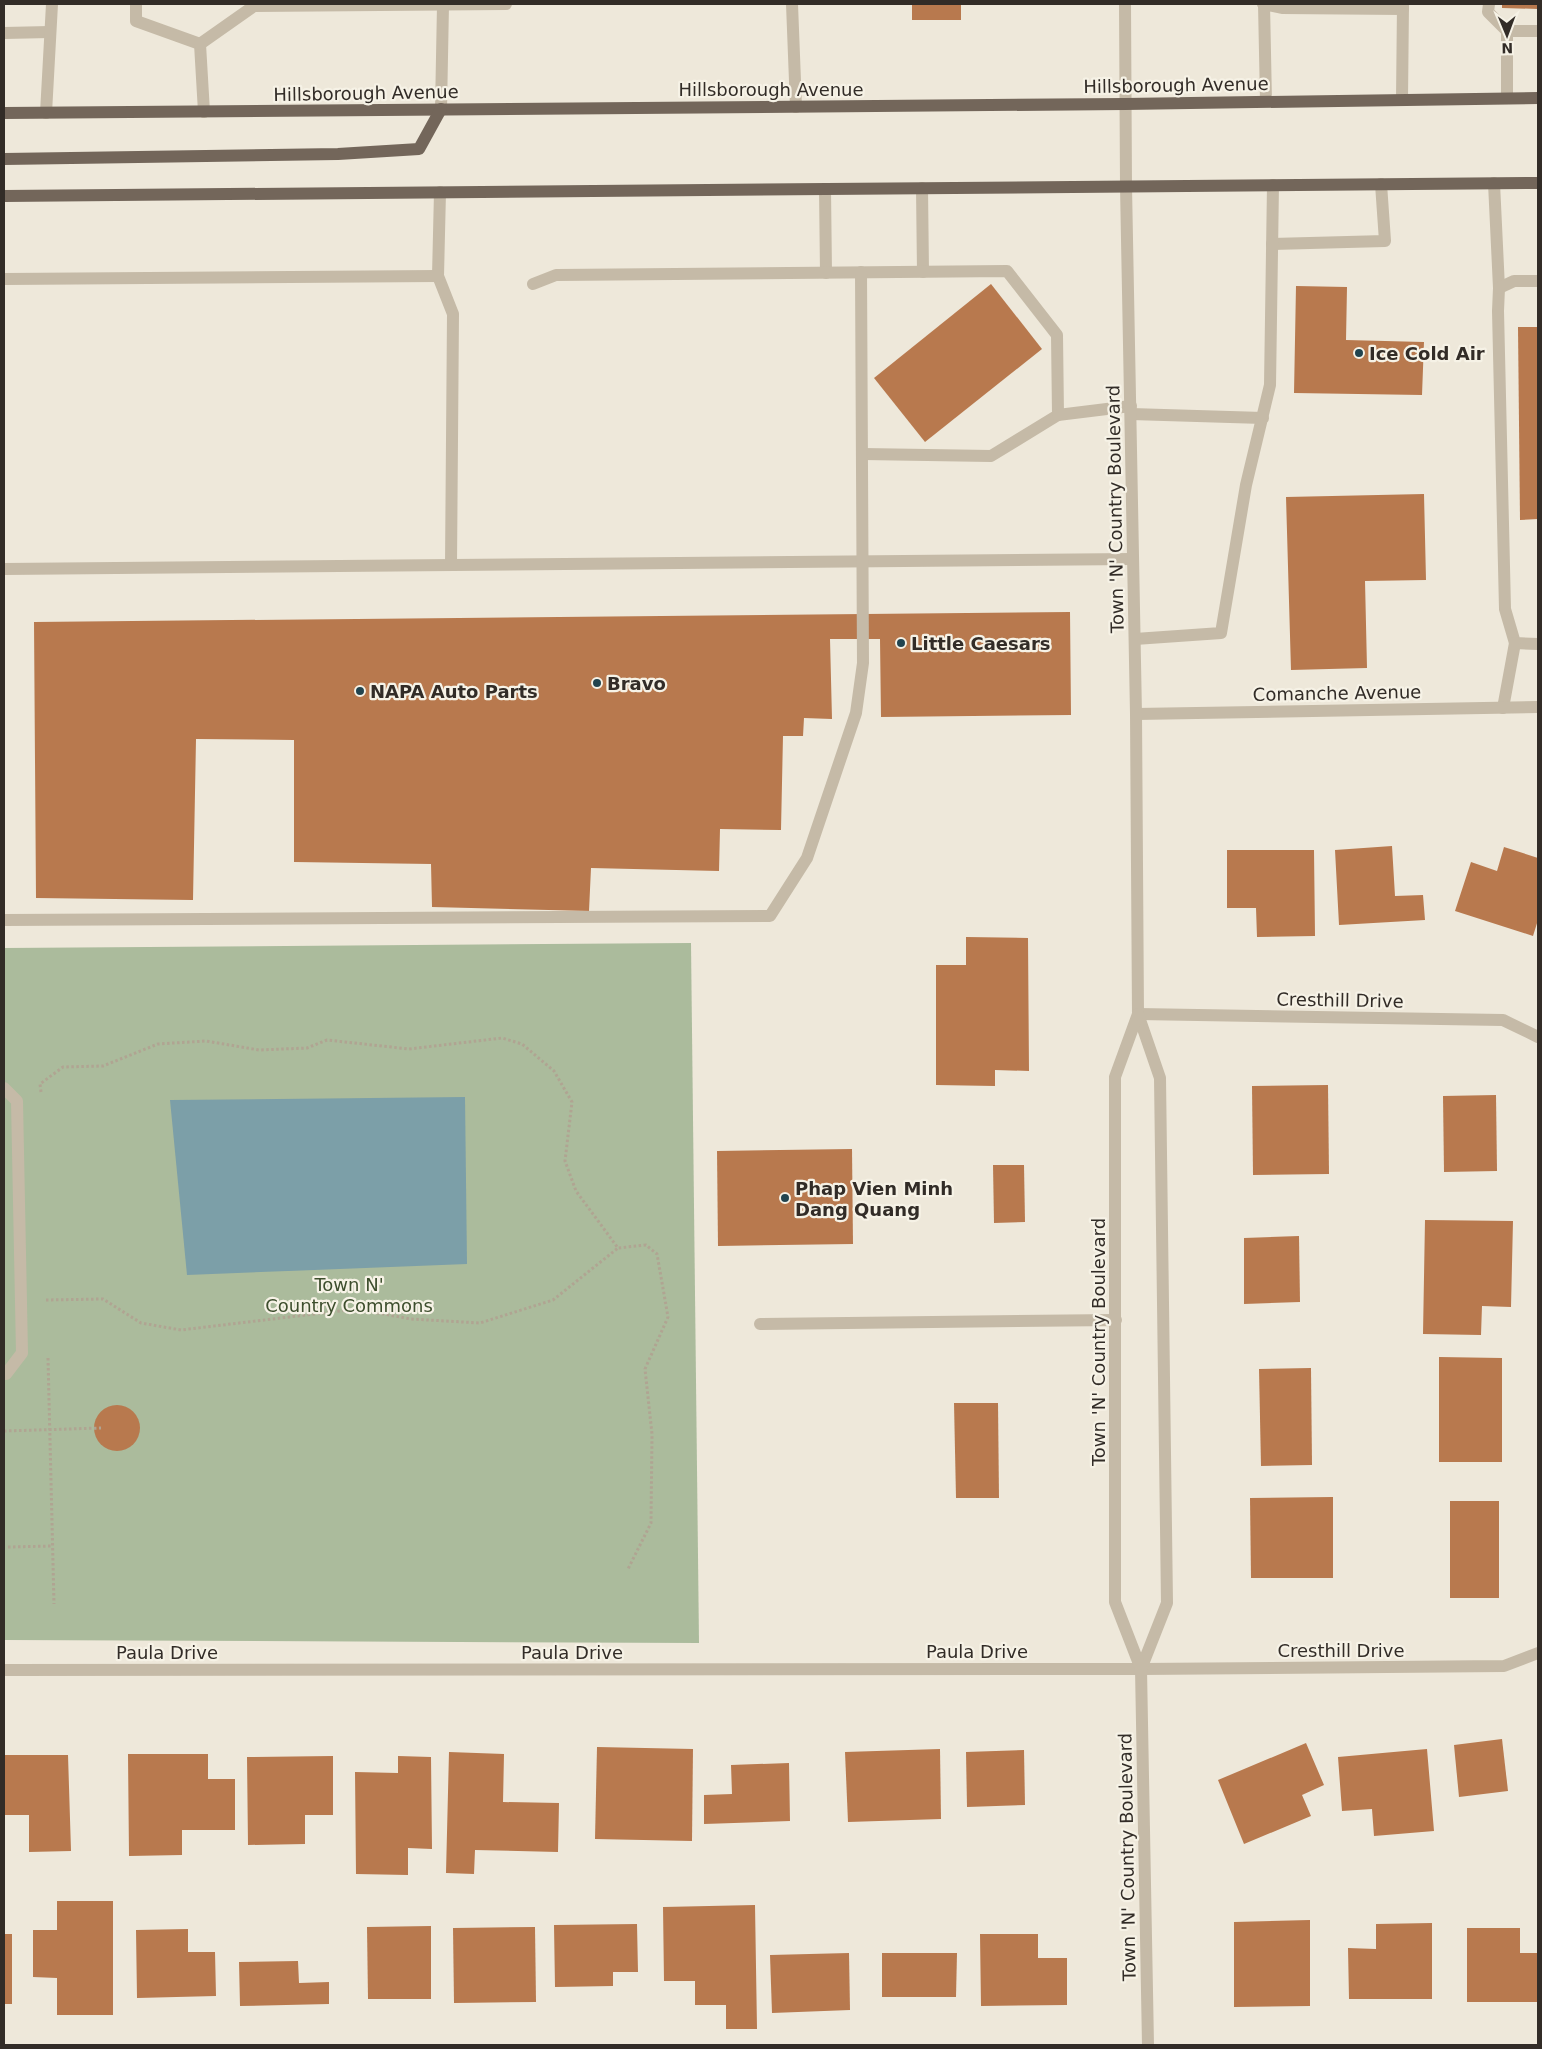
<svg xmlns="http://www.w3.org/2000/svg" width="1542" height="2049" viewBox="0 0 1542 2049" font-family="'DejaVu Sans',sans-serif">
<rect width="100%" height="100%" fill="#eee8da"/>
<!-- green -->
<path fill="#abbb9c" d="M691 943 699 1643 4 1640V948Z"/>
<!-- water -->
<path fill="#7c9fa8" d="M465 1097 467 1264 187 1275 170 1100Z"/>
<!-- building -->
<g fill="#b8794e">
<rect x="912" y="4" width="49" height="16"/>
<path d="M1502 4H1538V9L1502 8Z"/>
<path d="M991 284 1042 349 925 442 874 378Z"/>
<path d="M1296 286 1347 287 1346 340 1424 342 1422 395 1294 393Z"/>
<path d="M1518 327H1538V519L1520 520Z"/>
<path d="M1424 494 1426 580 1365 581 1367 668 1291 670 1286 497Z"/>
<path d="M1070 612 1071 715 881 717 880 639H830L832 719 804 718 803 736H783L781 830 720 829 719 871 591 868 589 911 432 907 431 864 294 862V740L196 739 193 900 36 898 34 622Z"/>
<path d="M1392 846 1395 896 1423 895 1425 920 1339 925 1335 850Z"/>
<path d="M1504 847 1538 858V920L1533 936 1455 911 1471 862 1497 871Z"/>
<path d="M1227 850H1314L1315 936 1257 937 1256 908H1227Z"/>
<path d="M966 937 1028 938 1029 1071 995 1070V1086L936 1085V965H966Z"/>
<path d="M1328 1085 1329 1174 1253 1175 1252 1086Z"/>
<path d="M1496 1095 1497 1171 1444 1172 1443 1096Z"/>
<path d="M852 1149 853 1244 718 1246 717 1151Z"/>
<path d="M993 1165H1024L1025 1222 994 1223Z"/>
<path d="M1425 1220 1513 1221 1511 1307 1482 1306 1481 1335 1423 1334Z"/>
<path d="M1299 1236 1300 1302 1244 1304V1238Z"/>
<path d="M1439 1357 1502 1358V1462H1439Z"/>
<path d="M1311 1368 1312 1465 1261 1466 1259 1369Z"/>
<path d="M954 1403H998L999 1498H956Z"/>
<circle cx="117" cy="1428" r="23"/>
<path d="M1333 1497V1578H1251L1250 1498Z"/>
<rect x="1450" y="1501" width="49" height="97"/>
<path d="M1502 1739 1508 1791 1459 1797 1454 1745Z"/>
<path d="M1306 1743 1324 1785 1302 1795 1311 1816 1244 1844 1218 1780Z"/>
<path d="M597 1747 693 1749 692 1841 595 1839Z"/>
<path d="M940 1749 941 1819 848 1822 845 1752Z"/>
<path d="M1427 1749 1434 1831 1374 1836 1372 1809 1342 1811 1338 1757Z"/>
<path d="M1024 1750 1025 1805 967 1807 966 1752Z"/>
<path d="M449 1752 504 1754 503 1802 559 1803 558 1852 475 1850 474 1874 446 1873Z"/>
<path d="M128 1754H208V1779H235V1830H182V1855L129 1856Z"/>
<path d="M4 1755H68L71 1851 29 1852V1815H4Z"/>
<path d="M333 1756V1815H305V1844L248 1845 247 1757Z"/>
<path d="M398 1756 431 1757 432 1849 408 1848V1875L356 1874 355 1772 398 1773Z"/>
<path d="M789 1763 790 1821 704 1824V1795L732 1794 731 1765Z"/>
<path d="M57 1901H113V2015H57V1978L33 1977V1930H57Z"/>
<path d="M755 1905 757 2029H726V2005H695V1981H664L663 1907Z"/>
<path d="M1310 1920V2006L1234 2007V1922Z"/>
<path d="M1432 1923V1999H1349L1348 1948 1376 1949V1924Z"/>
<path d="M637 1924 638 1972H613V1986L555 1987 554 1925Z"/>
<path d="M431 1926V1999H368L367 1927Z"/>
<path d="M535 1927 536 2002 454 2003 453 1928Z"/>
<path d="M1467 1928H1520V1953H1538V2002H1467Z"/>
<path d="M188 1929V1952H215L216 1996 137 1998 136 1930Z"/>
<rect x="4" y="1934" width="8" height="70"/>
<path d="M980 1934H1038V1958H1067V2005L981 2006Z"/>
<path d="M849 1953 850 2010 772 2013 770 1955Z"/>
<path d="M882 1953H957L956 1997H882Z"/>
<path d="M298 1961 299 1983 329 1982V2004L240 2006 239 1962Z"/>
</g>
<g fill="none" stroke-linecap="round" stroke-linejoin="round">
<!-- path -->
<g stroke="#b0a492" stroke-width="3" stroke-dasharray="2.5 2.5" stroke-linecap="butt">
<path d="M41 1092 40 1084 63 1067 103 1066 158 1044 206 1041 259 1050 307 1048 327 1040 409 1049 502 1038 522 1044 554 1071 572 1102 565 1161 576 1191 618 1248 646 1245 657 1254 668 1317 645 1369 652 1434 651 1523 628 1569"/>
<path d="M46 1300 103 1299 141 1323 181 1330 356 1309 411 1319 480 1323 553 1300 618 1248"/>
<path d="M48 1358 54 1604"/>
<path d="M4 1431 101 1428"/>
<path d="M8 1547 52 1546"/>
</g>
<!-- service -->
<g stroke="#c5baa7" stroke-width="12">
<path d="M136 4V21L200 44 204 112"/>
<path d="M792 4 796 107"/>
<path d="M1263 4 1282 8 1403 9"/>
<path d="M1264 4 1266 101"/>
<path d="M1489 4 1488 12 1507 31"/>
<path d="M4 33 50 32"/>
<path d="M200 44 254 6 506 4"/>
<path d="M1507 98V31H1538"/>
<path d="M1402 99 1403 4"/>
<path d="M441 109 443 5"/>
<path d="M46 113 52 4"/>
<path d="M1494 183 1499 288 1498 311 1505 609 1515 643 1538 644"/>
<path d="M922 188 923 272"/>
<path d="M825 189 826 273"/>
<path d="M440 192 438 276 453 314 451 565"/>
<path d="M1272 244 1385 241 1381 184"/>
<path d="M4 279 438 276"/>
<path d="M533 284 556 275 1007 271 1057 335 1058 415 991 456 863 454"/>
<path d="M1499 288 1514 281H1538"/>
<path d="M1131 414 1263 418"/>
<path d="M1058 415 1131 406"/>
<path d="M4 569 1133 559"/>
<path d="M1135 639 1221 633 1246 485 1270 385 1273 185"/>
<path d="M1503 708 1515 643"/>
<path d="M4 920 770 916 807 858 856 713 863 663 861 272"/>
<path d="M4 1088 17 1101 22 1353 6 1374H4"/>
<path d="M760 1324 1116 1320"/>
</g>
<!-- minor -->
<g stroke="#c5baa7" stroke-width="12">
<path d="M1136 714 1538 707"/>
<path d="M1138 1014 1503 1020 1538 1037"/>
<path d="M4 1670 1141 1669 1504 1666 1538 1653"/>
</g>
<!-- tertiary -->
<g stroke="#c5baa7" stroke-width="12">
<path d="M1125 4 1126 186 1136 714 1138 1014 1160 1078 1167 1603 1141 1669"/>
<path d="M1138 1014 1115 1077V1602L1141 1669 1148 2045"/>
</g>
<!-- primary -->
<g stroke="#73665a" stroke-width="12">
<path d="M4 113 1125 104 1538 98"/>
<path d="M4 159 338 154 419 149 441 109"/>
<path d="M4 196 1538 183"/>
</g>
</g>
<!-- markers -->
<g fill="#21444f" stroke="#f6f2e6" stroke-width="2">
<circle cx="1359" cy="353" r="5"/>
<circle cx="901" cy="643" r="5"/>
<circle cx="597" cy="683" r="5"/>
<circle cx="360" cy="691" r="5"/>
<circle cx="785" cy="1198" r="5"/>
</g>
<g text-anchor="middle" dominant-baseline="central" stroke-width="4.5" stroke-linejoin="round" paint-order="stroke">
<!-- street labels -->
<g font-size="18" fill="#322c27" stroke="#f6f2e6">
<text transform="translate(1176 85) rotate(-1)">Hillsborough Avenue</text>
<text x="771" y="89">Hillsborough Avenue</text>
<text transform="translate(366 93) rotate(-1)">Hillsborough Avenue</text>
<text transform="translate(1115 509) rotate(-91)">Town 'N' Country Boulevard</text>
<text transform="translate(1337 693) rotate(-1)">Comanche Avenue</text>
<text transform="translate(1340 1000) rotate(1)">Cresthill Drive</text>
<text transform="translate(1098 1342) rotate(-90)">Town 'N' Country Boulevard</text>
<text x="1341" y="1650">Cresthill Drive</text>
<text x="977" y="1651">Paula Drive</text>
<text x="167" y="1652">Paula Drive</text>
<text x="572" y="1652">Paula Drive</text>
<text transform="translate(1127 1857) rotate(-91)">Town 'N' Country Boulevard</text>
</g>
<!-- poi labels -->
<g font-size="18" font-weight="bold" fill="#322c27" stroke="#f6f2e6" text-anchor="start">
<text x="1369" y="353">Ice Cold Air</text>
<text x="911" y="643">Little Caesars</text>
<text x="607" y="683">Bravo</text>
<text x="370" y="691">NAPA Auto Parts</text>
<text x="795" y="1188">Phap Vien Minh<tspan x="795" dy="21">Dang Quang</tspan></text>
</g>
<!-- park labels -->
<g font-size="18" fill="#3d4e2d" stroke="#f6f2e6">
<text x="349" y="1284">Town N'<tspan x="349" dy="21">Country Commons</tspan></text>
</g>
</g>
<!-- border -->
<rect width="1542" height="2049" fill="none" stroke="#322c27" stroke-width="10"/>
<!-- north arrow -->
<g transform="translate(1507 35) rotate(179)" stroke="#f6f2e6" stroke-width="4" paint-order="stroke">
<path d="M0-4L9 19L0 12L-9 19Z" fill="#322c27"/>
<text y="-8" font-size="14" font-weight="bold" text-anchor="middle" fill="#322c27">N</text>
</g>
</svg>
